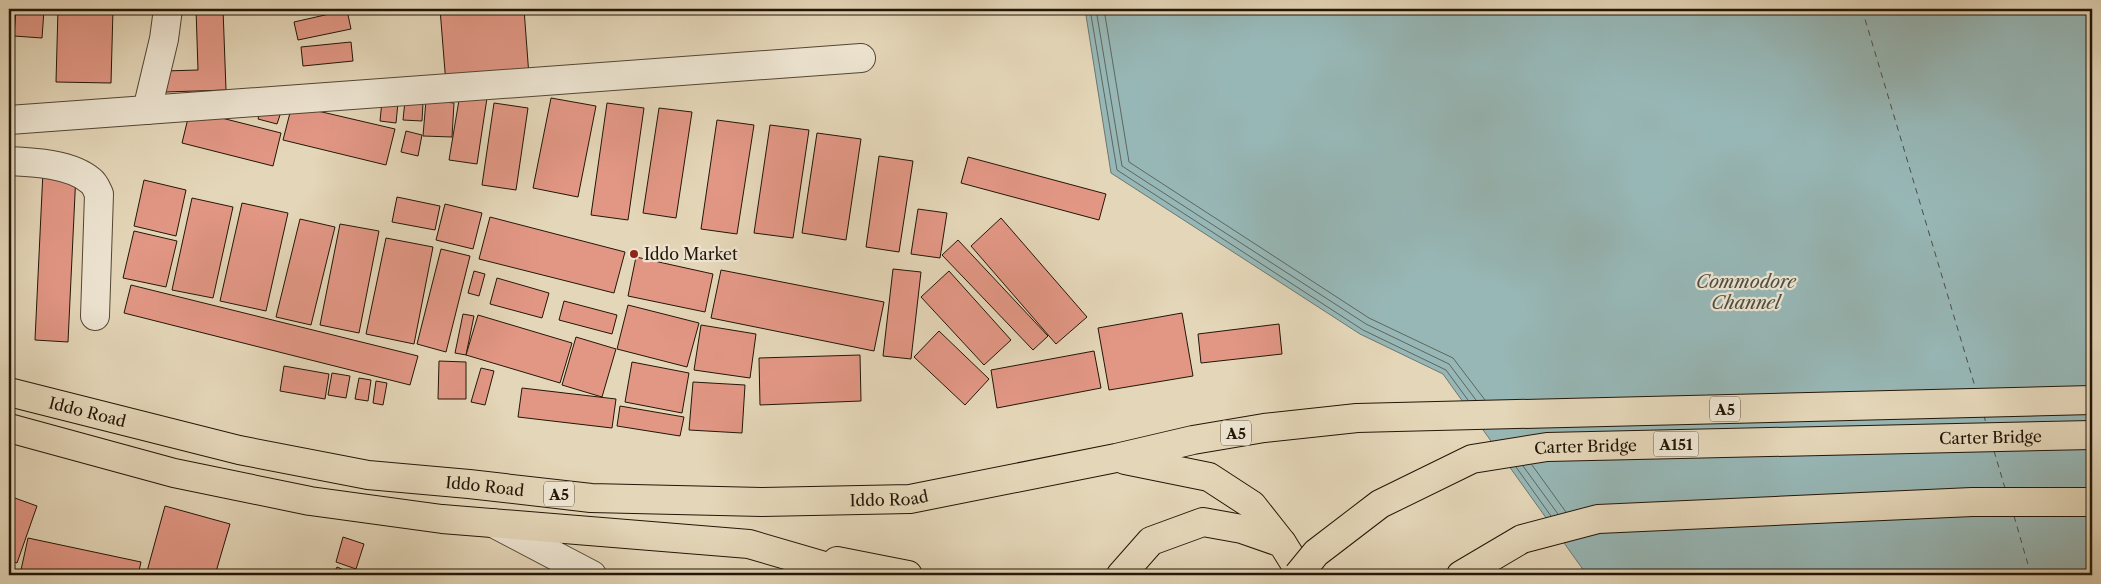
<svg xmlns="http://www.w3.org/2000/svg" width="2101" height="584" viewBox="0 0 2101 584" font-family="'Libre Caslon Text',serif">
<rect width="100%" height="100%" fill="#e4d6b8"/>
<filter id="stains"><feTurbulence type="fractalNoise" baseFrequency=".004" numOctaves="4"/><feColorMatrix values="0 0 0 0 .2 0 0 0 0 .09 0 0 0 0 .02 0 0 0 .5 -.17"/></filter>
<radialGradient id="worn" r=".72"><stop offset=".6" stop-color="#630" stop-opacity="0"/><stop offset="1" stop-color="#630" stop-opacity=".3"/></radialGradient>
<!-- water -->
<path fill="#97b7b6" stroke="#697770" d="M1085 9H2092V575H1587L1443 374 1360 334 1111 173Z"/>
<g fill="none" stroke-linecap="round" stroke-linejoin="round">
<!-- shore -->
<g stroke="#5d665e" stroke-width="1">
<path d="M1090 9 1117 170 1363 330 1446 370 1468 400"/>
<path d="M1096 9 1122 166 1366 324 1449 364 1476 400"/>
<path d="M1104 9 1129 162 1369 318 1453 358 1485 400"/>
<path d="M1532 465 1566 512"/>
<path d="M1523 466 1558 514"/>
<path d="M1516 467 1551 516"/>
</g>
<!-- ferry -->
<g stroke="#4c4e44" stroke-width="1" stroke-dasharray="6 5" stroke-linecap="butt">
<path d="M1862 9 1976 390"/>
<path d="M1984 415 1986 424"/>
<path d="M1994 451 2005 488"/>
<path d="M2014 516 2031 575"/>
</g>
</g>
<!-- building -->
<g fill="#e29785" stroke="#231607">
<path d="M16 9 44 10 42 38 14 36Z"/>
<path d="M58 9H113L111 83 56 82Z"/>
<path d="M196 9H223L226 90 165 92 164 71 198 70Z"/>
<path d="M440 9H524L529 76 446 84Z"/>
<path d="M347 10 351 29 298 40 294 22Z"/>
<path d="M351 42 353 61 303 66 301 47Z"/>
<path d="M460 94 487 98 477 164 449 160Z"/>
<path d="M551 98 596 106 578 197 533 188Z"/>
<path d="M426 100 454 103 452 137 423 136Z"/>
<path d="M382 101 398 103 396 123 380 121Z"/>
<path d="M405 101 423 103 422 121 403 120Z"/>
<path d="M494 103 528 108 516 190 482 185Z"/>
<path d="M607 103 644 108 628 220 591 215Z"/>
<path d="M292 105 395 129 386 165 283 140Z"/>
<path d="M261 107 281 112 277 124 258 119Z"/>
<path d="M659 108 692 112 676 218 643 213Z"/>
<path d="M190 110 281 133 273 166 182 143Z"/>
<path d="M717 120 754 125 737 234 701 229Z"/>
<path d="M770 125 809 130 793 238 754 233Z"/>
<path d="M406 131 422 135 418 156 401 152Z"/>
<path d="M817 133 861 139 846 240 802 233Z"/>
<path d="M879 156 913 161 899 252 866 247Z"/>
<path d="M968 157 1106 194 1099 220 961 183Z"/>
<path d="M43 171 76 173 68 342 35 340Z"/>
<path d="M144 180 186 190 176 236 134 226Z"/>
<path d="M397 197 440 206 435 230 392 222Z"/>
<path d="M192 198 233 207 213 298 172 290Z"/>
<path d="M242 203 288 213 266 311 220 301Z"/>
<path d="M445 204 482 213 473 249 436 240Z"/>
<path d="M918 209 947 213 940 258 911 254Z"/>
<path d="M490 217 625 252 614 293 479 259Z"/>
<path d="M1001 218 1087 317 1056 344 971 246Z"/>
<path d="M300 219 335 227 311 325 276 317Z"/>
<path d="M340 224 379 231 359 333 320 325Z"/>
<path d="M134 231 177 241 166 287 123 278Z"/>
<path d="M386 238 433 247 414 344 366 334Z"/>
<path d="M958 240 1048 336 1033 350 942 255Z"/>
<path d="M441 249 470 256 446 352 417 344Z"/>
<path d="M636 257 713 274 705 312 628 296Z"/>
<path d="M893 269 921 272 911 359 883 356Z"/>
<path d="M721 270 884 302 874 351 711 318Z"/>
<path d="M474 271 485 274 479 296 468 293Z"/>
<path d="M949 271 1011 340 984 365 921 297Z"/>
<path d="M497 278 549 293 542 318 490 304Z"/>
<path d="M131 285 418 356 410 385 124 313Z"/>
<path d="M564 301 617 315 612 334 559 320Z"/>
<path d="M628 305 699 323 687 367 617 349Z"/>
<path d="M1182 313 1193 376 1109 390 1098 328Z"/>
<path d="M463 314 474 316 466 355 455 353Z"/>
<path d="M478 315 572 343 560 383 466 355Z"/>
<path d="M1279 324 1282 354 1201 363 1198 334Z"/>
<path d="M701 325 756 334 750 378 694 370Z"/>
<path d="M939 331 989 379 965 405 914 357Z"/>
<path d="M576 337 616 349 602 397 562 385Z"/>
<path d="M1094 351 1101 388 997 408 991 370Z"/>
<path d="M860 355 861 401 760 405 759 358Z"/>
<path d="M439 361 466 362V399H438Z"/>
<path d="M632 362 689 373 682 413 625 402Z"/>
<path d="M284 366 329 374 325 399 280 391Z"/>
<path d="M481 368 494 371 485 405 471 402Z"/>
<path d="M332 373 350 376 346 398 328 395Z"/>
<path d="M359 378 371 380 368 401 355 399Z"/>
<path d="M376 381 387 383 383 405 373 403Z"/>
<path d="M693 382 745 385 742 433 689 430Z"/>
<path d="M522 388 616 399 612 428 518 417Z"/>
<path d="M620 406 684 417 680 436 617 426Z"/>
<path d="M12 497 37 506 17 563 9 560V507Z"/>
<path d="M165 506 230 524 215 575H146Z"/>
<path d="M343 537 364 544 356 569 336 562Z"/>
<path d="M28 538 141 562 138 575H45L21 570Z"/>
<path d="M337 567 356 575H333Z"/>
</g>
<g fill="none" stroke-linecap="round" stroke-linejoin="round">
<!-- minor casing -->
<g stroke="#534633" stroke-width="30">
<g id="minor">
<path d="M147 110 164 39 168 9"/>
<path d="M9 120 861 58"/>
<path d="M9 161C33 162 72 164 91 181 95 184 97 190 99 194L95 316"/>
<path d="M493 523 592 575"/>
</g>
</g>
<!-- major casing -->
<g stroke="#231607" stroke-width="30">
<g id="major">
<path d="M1121 575 1151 541 1203 522 1242 529 1282 543 1302 575"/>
<path d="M1461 575 1522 539 1598 519 1972 502H2092"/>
</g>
</g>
<!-- highway casing -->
<g stroke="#231607" stroke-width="30">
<g id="highway">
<path id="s1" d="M9 392 239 450 368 475 469 484 591 498 762 502 910 499 1116 458 1193 440 1264 428 1357 418 2092 400"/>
<path d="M9 428 174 473 310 501 442 519 749 544 855 575"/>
<path d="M1125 460 1209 477 1252 505 1282 543"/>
<path d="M837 561 908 575"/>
</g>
</g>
<!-- minor -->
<use href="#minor" stroke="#ede4d1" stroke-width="28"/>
<!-- major -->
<use href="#major" stroke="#e4d6b8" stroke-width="28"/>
<!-- highway -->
<use href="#highway" stroke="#e4d6b8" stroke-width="28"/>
<!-- major-bridge casing -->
<g stroke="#231607" stroke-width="30" stroke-linecap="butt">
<g id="major-bridge">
<path id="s2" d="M1298 575 1316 553 1380 504 1472 459 1547 447 2092 435"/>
</g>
</g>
<!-- major-bridge -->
<use href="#major-bridge" stroke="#e4d6b8" stroke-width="28"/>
</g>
<!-- markers -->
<circle fill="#8f2418" stroke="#ede4d1" stroke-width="2" cx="634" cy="254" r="5"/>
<g text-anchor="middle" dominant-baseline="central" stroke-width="4.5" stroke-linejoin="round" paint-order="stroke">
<!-- shield labels -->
<g fill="#ede4d1" stroke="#605444" stroke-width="1">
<rect x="1710" y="396.5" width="30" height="25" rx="4"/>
<rect x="1221" y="420.5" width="30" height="25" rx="4"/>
<rect x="1653.5" y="431.5" width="45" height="25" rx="4"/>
<rect x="544" y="481.5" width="30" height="25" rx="4"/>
</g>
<g font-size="15" font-weight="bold" fill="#231607">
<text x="1725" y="409">A5</text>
<text x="1236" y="433">A5</text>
<text x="1676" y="444">A151</text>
<text x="559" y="494">A5</text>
</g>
<!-- poi labels -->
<g font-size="16" fill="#231607" stroke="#ede4d1" text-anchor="start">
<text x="644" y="254">Iddo Market</text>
</g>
<!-- street labels -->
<g font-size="16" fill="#231607" stroke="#ede4d1">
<text stroke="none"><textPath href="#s1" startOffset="81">Iddo Road</textPath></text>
<text stroke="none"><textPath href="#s2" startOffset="731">Carter Bridge</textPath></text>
<text stroke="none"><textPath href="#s2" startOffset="326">Carter Bridge</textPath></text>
<text stroke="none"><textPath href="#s1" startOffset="486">Iddo Road</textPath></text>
<text stroke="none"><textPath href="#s1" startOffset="891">Iddo Road</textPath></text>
</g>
<!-- water labels -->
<g font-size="18" font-style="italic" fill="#4c4e44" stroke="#ede4d1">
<text x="1746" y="282">Commodore<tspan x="1746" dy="21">Channel</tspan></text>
</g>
</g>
<!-- margin -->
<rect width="2101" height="584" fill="none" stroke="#e4d6b8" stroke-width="30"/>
<rect x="10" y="10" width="2081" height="564" fill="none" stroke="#231607" stroke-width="2.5"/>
<rect x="15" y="15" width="2071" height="554" fill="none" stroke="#231607"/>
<rect width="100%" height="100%" filter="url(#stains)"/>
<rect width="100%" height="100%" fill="url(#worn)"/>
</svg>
